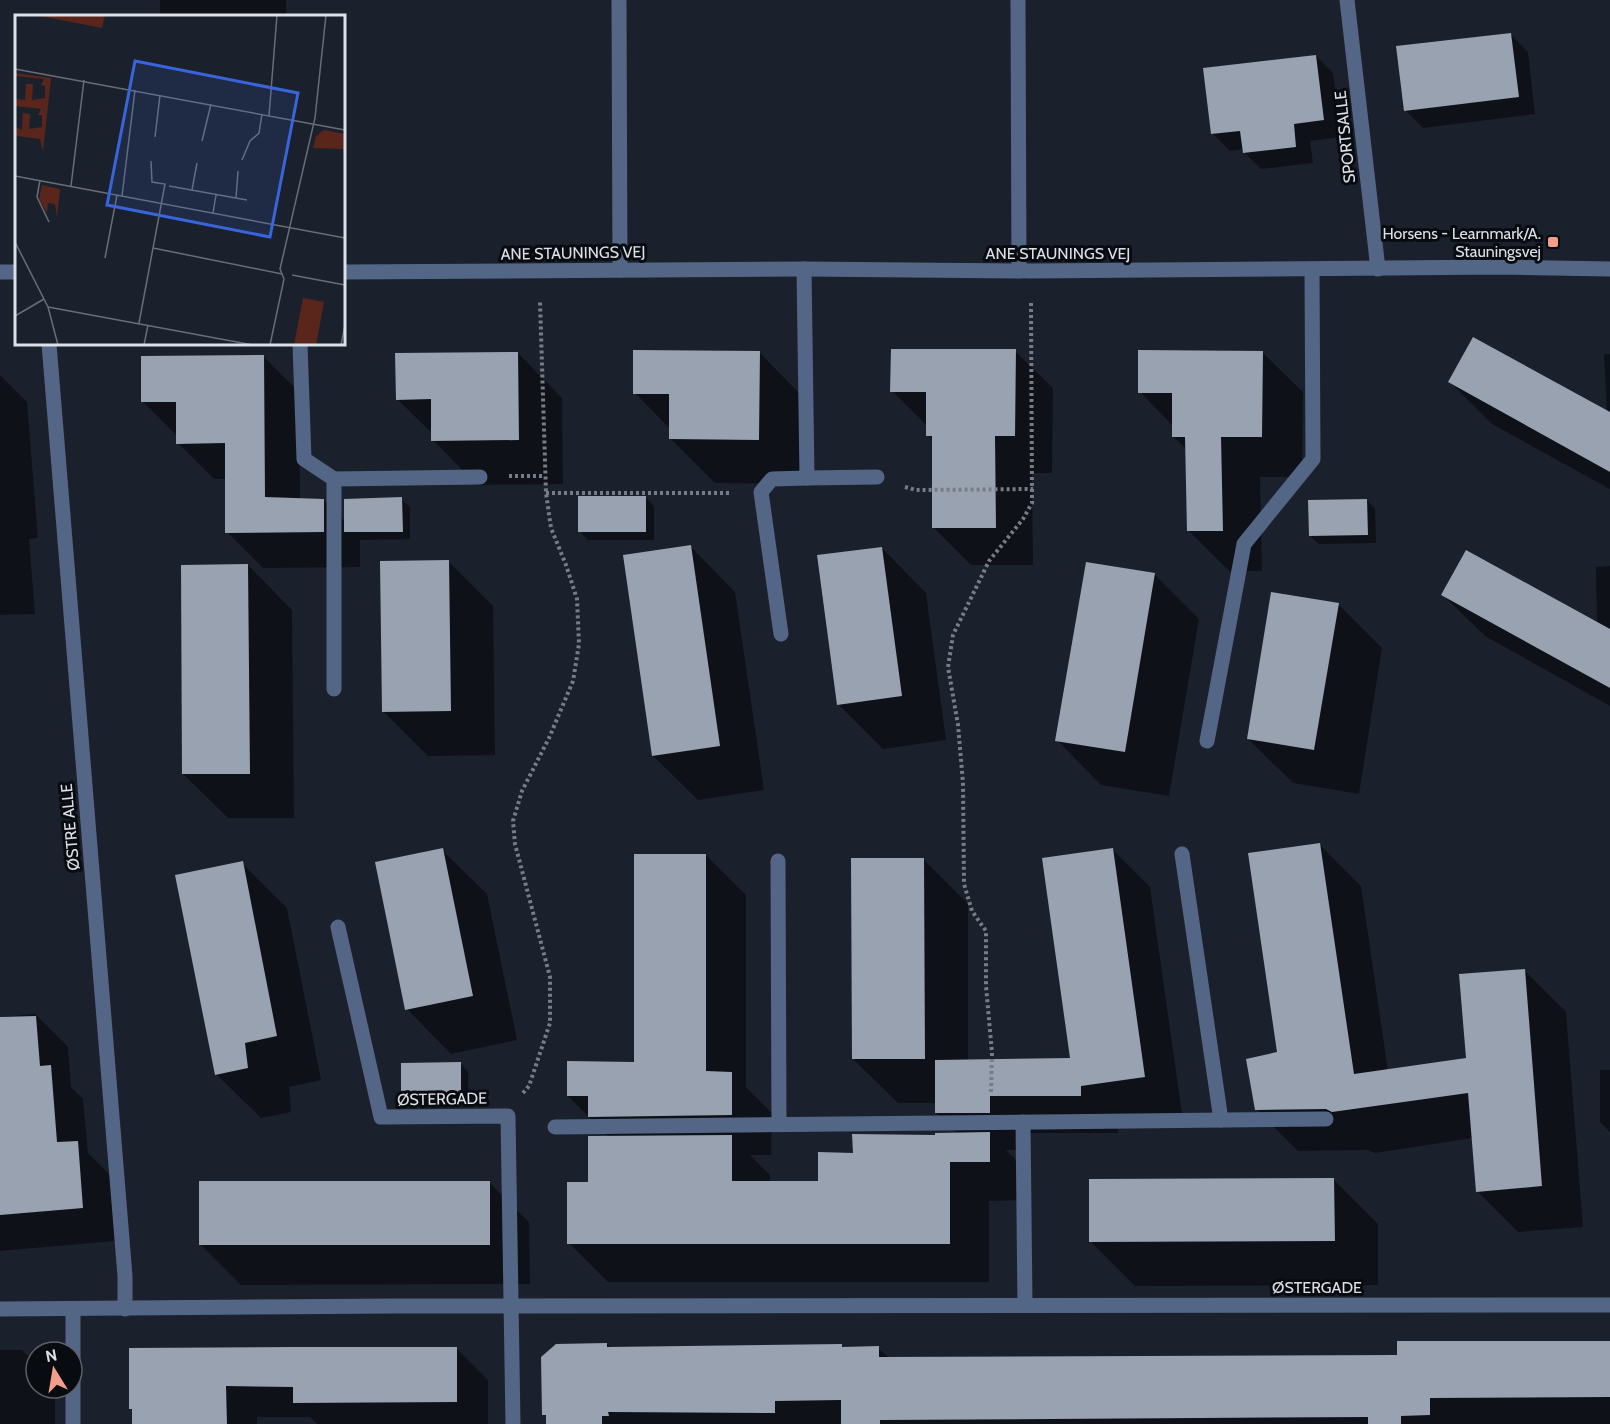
<svg xmlns="http://www.w3.org/2000/svg" width="1610" height="1424" viewBox="0 0 1610 1424" font-family="Cabin,sans-serif">
<rect width="100%" height="100%" fill="#1b212c"/>
<!-- shadow -->
<g fill="#0007">
<rect x="160" y="0" width="126" height="16"/>
<path d="M1510 34 1528 52 1535 114 1423 128 1405 110Z"/>
<path d="M1316 56 1333 73 1341 137 1310 141 1313 163 1261 169 1244 152V149L1230 151 1212 133Z"/>
<path d="M1015 351 1053 388 1052 473H1032L1033 565H971L934 528 933 441 927 435 928 427 892 391Z"/>
<path d="M759 352 803 397V484L715 483 670 438V429L635 393Z"/>
<path d="M1262 352 1303 392 1302 477H1260L1262 571H1229L1189 531 1187 450 1173 436V426L1140 392Z"/>
<path d="M518 353 562 398 563 484 477 485 433 440V434L397 399Z"/>
<path d="M1604 354H1610V489L1492 424 1450 382 1607 412Z"/>
<path d="M263 356 299 392 300 499 324 500 345 522 401 499 410 507V539L360 540V567L263 568 227 532 226 479H214L178 443V437L143 402Z"/>
<path d="M0 375 27 402 38 538 29 539 35 614 0 615Z"/>
<path d="M645 497 654 506V540H588L580 532Z"/>
<path d="M1367 500 1375 509 1376 543 1319 544 1310 536Z"/>
<path d="M691 547 735 592 764 790 698 800 653 756Z"/>
<path d="M882 548 926 593 946 740 883 749 838 704Z"/>
<path d="M448 561 493 606 495 755 428 756 383 711Z"/>
<path d="M248 565 292 610 294 818H228L183 774Z"/>
<path d="M1610 566V706L1485 636 1443 595 1597 623 1596 567Z"/>
<path d="M1154 574 1199 619 1169 796 1101 785 1057 740Z"/>
<path d="M1338 604 1382 648 1359 794 1293 783 1248 739Z"/>
<path d="M1320 845 1361 886 1388 1071 1467 1060 1525 971 1566 1012 1583 1227 1518 1232 1477 1191 1473 1138 1375 1153 1368 1150 1298 1151 1256 1109 1279 1054Z"/>
<path d="M1112 849 1150 887 1182 1114 1118 1123V1133H1027V1150H1006L1028 1173V1200L989 1201V1282H608L569 1243 589 1183 610 1138 568 1096 636 1063 706 855 746 895V1087L772 1113 771 1155H750L770 1175V1182L820 1183 854 1155 936 1137 958 1134 936 1113V1103H898L853 1059 923 859 968 904V1061L1072 1060Z"/>
<path d="M442 850 487 894 517 1040 451 1054 407 1009Z"/>
<path d="M242 863 287 908 321 1080 289 1087 291 1112 261 1118 216 1074Z"/>
<path d="M35 1014 68 1047 71 1087 83 1099 88 1153 110 1175 115 1241 0 1251V1017Z"/>
<path d="M460 1063 468 1072 469 1104 411 1105 403 1097Z"/>
<path d="M1600 1070H1610V1132L1600 1122Z"/>
<path d="M1334 1180 1378 1224V1285L1135 1286 1090 1241Z"/>
<path d="M489 1182 529 1222 530 1284 241 1285 201 1245Z"/>
<path d="M1610 1342V1424H547V1417L544 1414 607 1344 611 1348 841 1345 844 1348H878L889 1358 1399 1356Z"/>
<path d="M456 1348 488 1380V1424H317L310 1417H257V1424H133V1412L130 1408V1349Z"/>
<path d="M0 1350H22L36 1364V1388H55V1424H0Z"/>
</g>
<!-- building -->
<g fill="#99a2b0">
<path d="M1511 33 1519 97 1404 111 1396 46Z"/>
<path d="M1316 55 1324 120 1294 124 1296 147 1243 153 1240 131 1211 134 1203 68Z"/>
<path d="M1473 337 1610 412V472L1448 382Z"/>
<path d="M891 349H1016L1015 436H995L996 528H932V436H926V392H890Z"/>
<path d="M633 350 760 351 759 440 669 439V394H633Z"/>
<path d="M1138 350 1263 351 1262 437H1221L1223 531H1187L1185 437H1172V393H1138Z"/>
<path d="M518 352 519 440 431 441V399L396 400 395 353Z"/>
<path d="M264 355 265 497 324 499V532L225 533V443L176 444V402H141V356Z"/>
<rect x="578" y="496" width="68" height="36"/>
<path d="M402 497 403 532H344V499Z"/>
<path d="M1367 499 1368 535 1309 536 1308 500Z"/>
<path d="M691 545 720 746 652 756 623 555Z"/>
<path d="M882 547 902 696 837 705 817 555Z"/>
<path d="M1466 550 1610 629V688L1441 595Z"/>
<path d="M449 560 451 711 382 712 380 561Z"/>
<path d="M1086 562 1155 573 1125 752 1055 741Z"/>
<path d="M248 564 250 774H182L181 565Z"/>
<path d="M1271 592 1339 603 1314 750 1247 739Z"/>
<path d="M1320 843 1354 1074 1466 1058 1459 974 1525 969 1542 1186 1476 1192 1468 1093 1332 1112 1326 1109 1255 1110 1246 1059 1277 1052 1248 853Z"/>
<path d="M443 848 473 996 405 1010 375 862Z"/>
<path d="M1113 848 1145 1077 1081 1086V1096H990V1113H935V1060L1070 1058 1042 858Z"/>
<path d="M634 854H706V1071L732 1072V1115L588 1117V1096H567V1061L634 1062Z"/>
<path d="M851 858H924L925 1059H852Z"/>
<path d="M243 861 277 1036 245 1043 248 1068 215 1075 175 875Z"/>
<path d="M36 1016 40 1066 51 1065 57 1142 78 1141 83 1208 0 1215V1017Z"/>
<path d="M461 1062V1096L401 1097V1063Z"/>
<path d="M990 1132V1162H950V1244H567V1182H588V1136L732 1135V1181H818V1152L853 1153 852 1134 935 1135V1133Z"/>
<path d="M1334 1178 1335 1241 1089 1242V1179Z"/>
<rect x="199" y="1181" width="291" height="64"/>
<path d="M1397 1341H1610V1397L1430 1398V1415L1401 1416V1424H1368V1417L880 1420V1424H841V1400L775 1401V1413L608 1412 609 1416H602V1424H546V1415H542L541 1357 556 1344 607 1343V1347L842 1344V1347L879 1346V1357L1397 1355Z"/>
<path d="M294 1347H457V1402L293 1403V1387L226 1386 227 1424H132V1409H129V1348Z"/>
</g>
<g fill="none" stroke-linecap="round" stroke-linejoin="round">
<!-- path -->
<g stroke="#777d86" stroke-width="4" stroke-dasharray="3 3" stroke-linecap="butt">
<path d="M509 476H544"/>
<path d="M905 487 916 490 1033 489"/>
<path d="M546 493H731"/>
<path d="M991 1092 992 1053 986 986V931L972 911 964 884 963 783 958 725 948 667 953 635 989 561 1023 519 1032 503 1031 302"/>
<path d="M523 1093 529 1086 550 1023V977L515 844 513 821 522 791 549 738 573 681 579 644 577 599 566 565 551 528 546 493 540 301"/>
</g>
<!-- minor -->
<g stroke="#536685" stroke-width="15">
<path d="M619 0 620 270"/>
<path d="M1018 0 1019 271"/>
<path d="M1347 0 1378 269"/>
<path d="M0 272H16"/>
<path d="M344 272 804 269 1031 271 1504 267 1610 269"/>
<path d="M49 344 125 1276V1309"/>
<path d="M300 344 304 459 334 479V689"/>
<path d="M807 478 877 477"/>
<path d="M334 479 480 477"/>
<path d="M781 634 761 492 772 479 807 478 804 269"/>
<path d="M1207 741 1244 544 1313 459 1312 269"/>
<path d="M1182 854 1221 1120"/>
<path d="M778 861 779 1124"/>
<path d="M338 927 381 1117 508 1116 513 1424"/>
<path d="M1023 1122 1025 1305"/>
<path d="M555 1127 1326 1119"/>
<path d="M0 1309 395 1306 1610 1305"/>
<path d="M73 1309V1424"/>
</g>
</g>
<!-- markers -->
<rect fill="#f49d8b" stroke="#080b10" stroke-width="2" x="1547" y="236" width="12" height="12" rx="3"/>
<g text-anchor="middle" dominant-baseline="central" stroke-width="6" stroke-linejoin="round" paint-order="stroke">
<!-- street labels -->
<g font-size="16" fill="#dce1e8" stroke="#080b10">
<text transform="translate(1345 137) rotate(-96)">SPORTSALLE</text>
<text transform="translate(573 253) rotate(-1)">ANE STAUNINGS VEJ</text>
<text x="1058" y="253">ANE STAUNINGS VEJ</text>
<text transform="translate(70 827) rotate(-95)">ØSTRE ALLE</text>
<text transform="translate(442 1099) rotate(-1)">ØSTERGADE</text>
<text x="1317" y="1287">ØSTERGADE</text>
</g>
<!-- poi labels -->
<g font-size="16" fill="#dce1e8" stroke="#080b10" text-anchor="end">
<text x="1541" y="233">Horsens - Learnmark/A.<tspan x="1541" dy="18">Stauningsvej</tspan></text>
</g>
</g>
<!-- overview -->
<g transform="translate(15 15)">
<rect width="330" height="330" fill="#1b212c"/>
<path d="M20 0H90L87 13ZM0 58 36 63 28 136 25 124 2 121 0 128V112L7 115 8 98 15 99 14 114 27 112V100H23L26 94 0 91V84L10 85 11 69H18L17 85 30 83V71L26 70 29 64 0 61ZM309 115 330 119V143L328 134 298 133 301 121ZM27 170 45 174 42 202 40 189 33 188 32 198 24 184ZM288 283 309 287 301 330H279Z" fill="#5a261c"/>
<path fill="none" stroke="#686e77" stroke-width="1.5" d="M0 54 330 115M254 101 262 0M140 122 145 80M187 126 196 89M227 145 235 126 244 118 247 99M0 161 330 223M25 165 22 182 34 207M56 171 69 65M154 171 232 185M177 175 182 148M107 181 120 75M221 183 223 156M198 198 201 180M0 227 33 292 43 330M138 233 267 259M90 243 102 180M277 260 330 270M33 292 238 330M0 301 29 284M124 308 150 169 137 167 136 146M129 330 133 310M255 330 269 264 265 254 300 103 311 0M326 330 330 310"/>
<path fill="#3a64da" fill-opacity="0.15" stroke="#3a64da" stroke-width="3" d="M120 46 283 78 255 222 92 190Z"/>
<rect width="330" height="330" fill="none" stroke="#dce1e8" stroke-width="3"/>
</g>
<!-- north arrow -->
<g transform="translate(54 1370) rotate(349)"><circle r="28" fill="#080b10" stroke="#5d6166" stroke-width="1.5"/>
<path d="M0-4.5L10 22L0 15L-10 22Z" fill="#f49d8b"/>
<text y="-9" font-size="16" font-weight="bold" text-anchor="middle" fill="#dce1e8">N</text>
</g>
</svg>
